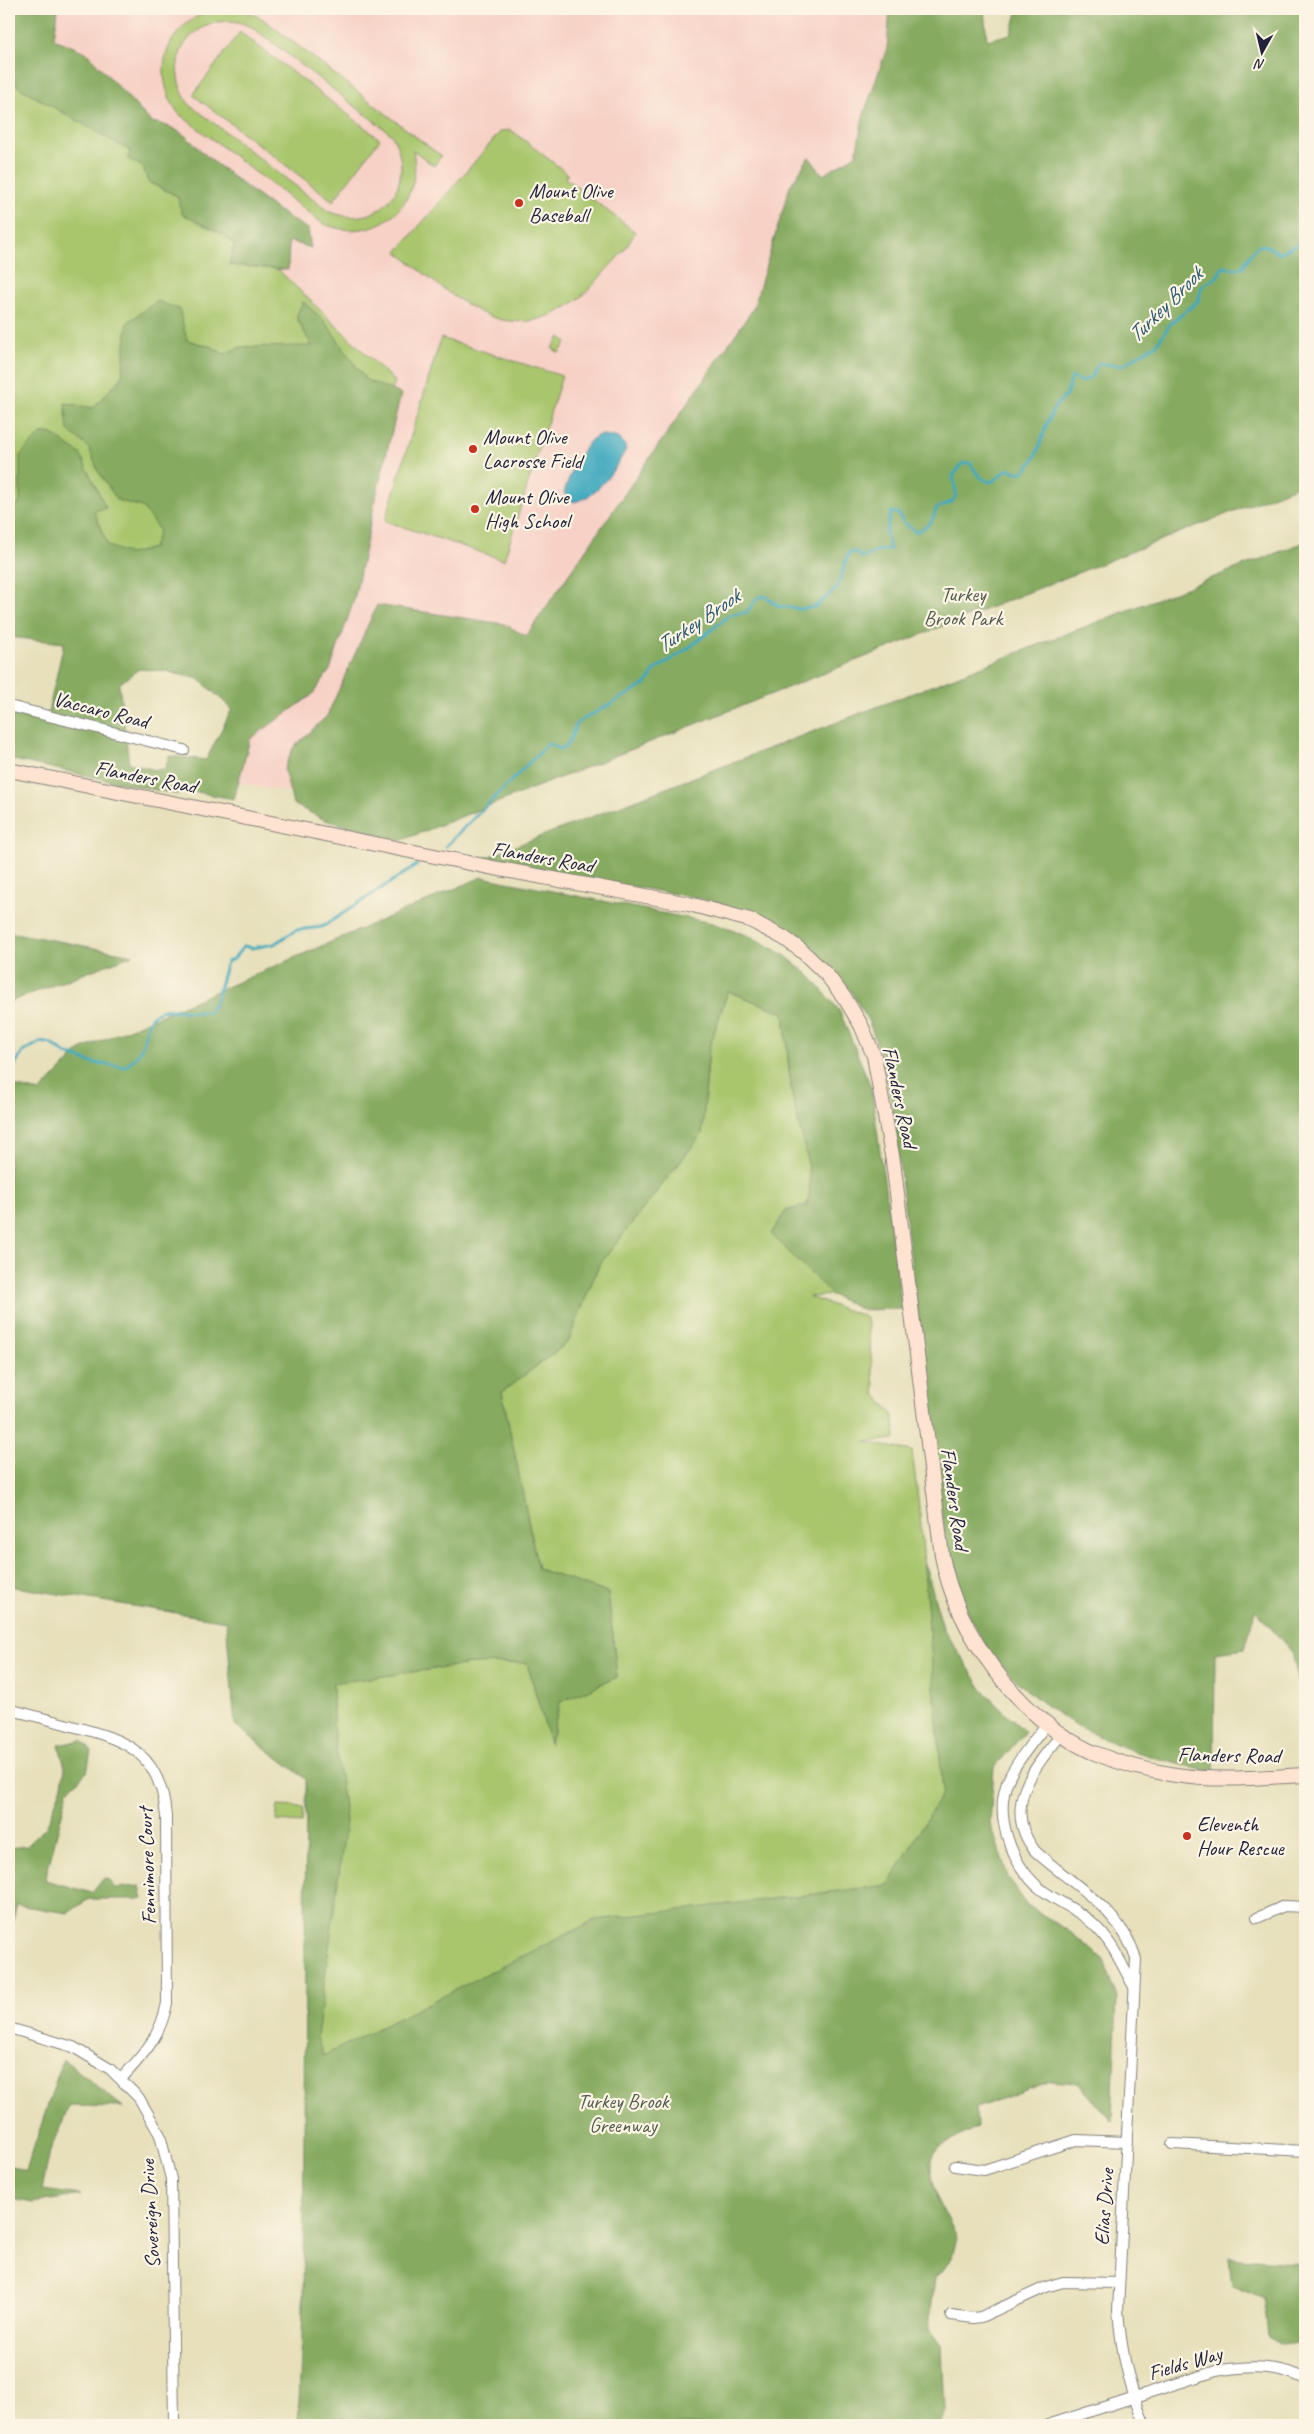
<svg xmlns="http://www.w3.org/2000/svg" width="1314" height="2434" viewBox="0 0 1314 2434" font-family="Caveat,sans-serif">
<rect width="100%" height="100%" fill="#fcf5e5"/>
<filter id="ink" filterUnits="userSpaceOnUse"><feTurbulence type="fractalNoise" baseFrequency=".02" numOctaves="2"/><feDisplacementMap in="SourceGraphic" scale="10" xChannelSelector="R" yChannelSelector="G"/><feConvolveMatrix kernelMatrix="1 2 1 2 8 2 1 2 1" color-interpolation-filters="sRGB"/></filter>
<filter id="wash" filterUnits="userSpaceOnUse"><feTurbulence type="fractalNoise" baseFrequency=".0096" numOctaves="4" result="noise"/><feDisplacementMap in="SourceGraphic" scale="20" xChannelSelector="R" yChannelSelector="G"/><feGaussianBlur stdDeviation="1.12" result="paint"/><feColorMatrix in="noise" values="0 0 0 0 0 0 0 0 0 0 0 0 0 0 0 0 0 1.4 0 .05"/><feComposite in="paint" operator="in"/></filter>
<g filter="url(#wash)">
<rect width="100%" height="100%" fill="#e7e0bb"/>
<!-- built -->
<path fill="#f7d1c6" d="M9 9H890L877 146 846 174 402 815 210 777 395 381 9 11Z"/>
<!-- green -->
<g fill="#a9c66d" stroke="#667454" fill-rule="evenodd">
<path d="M217 9H242L263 19 441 156 434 166 413 150C425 207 373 246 322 223L179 114C148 72 167 21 217 9ZM226 21 238 22 252 27 391 134C420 181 382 234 328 211L189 104C164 68 181 26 226 21Z"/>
<path d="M9 11 395 382 255 680 9 585Z"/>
<path d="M240 32 380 139 333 201 193 95Z"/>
<path d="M511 130 568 174 565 178 635 232C629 248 611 264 600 277 571 314 525 335 480 312 450 297 423 272 397 252L501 131Z"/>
<path d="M560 337 567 342 559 353 552 348Z"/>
<path d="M441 338 562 376 504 560 385 521Z"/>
<path d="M728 991 784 1013C787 1039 787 1066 792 1093 797 1126 817 1173 807 1205L786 1211 771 1234 832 1295 809 1297 867 1317 875 1394 893 1414 896 1439 865 1442 912 1451 920 1515 943 1792 923 2425H314V1807L333 1726V1683L470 1664 527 1662 550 1743 560 1702 617 1677 608 1593 538 1569 502 1392 568 1342 599 1265 702 1134 709 1048Z"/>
<path d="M278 1806 303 1807 302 1823 276 1821Z"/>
</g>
<!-- forest -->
<g fill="#86ab60" stroke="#54664e" fill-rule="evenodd">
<path d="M9 9H58L54 39 86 52 151 122C186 128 189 142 214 162 245 186 274 210 308 229L311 248 289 241 288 270 229 265 234 245 224 235 182 214 177 196 148 182 143 167 128 159 130 151 20 88 9 78Z"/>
<path d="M890 9H984L987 40 1011 34 1018 9H1305V483L400 841 325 820 293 804 284 769 293 748 327 716 377 605 504 624 526 636 753 309 790 186 809 157 823 175 856 155 863 117 887 48Z"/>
<path d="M157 301 179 309 187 340 212 347 224 354 240 347 312 346 296 317 303 302 323 319 366 380 401 394 376 496 354 600 330 670 312 695 250 739 234 799 192 791 175 794 9 759V712L46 722 64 643 9 637V510L20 503V455L41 434 51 433 80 454 106 508 94 511 108 546 130 554 153 548 159 530 142 507 117 500 98 471 89 448 68 430 65 403 93 408 122 377 127 323ZM139 669 165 671 199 679 232 709 206 760 169 756 165 769 155 770 129 763 119 684Z"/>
<path d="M1305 542V1758L1301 1757 1303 1703 1292 1652 1255 1610 1245 1649 1215 1653 1214 1770H1208C1127 1756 1047 1722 994 1656 968 1623 955 1581 945 1541L892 1104 881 1055 869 1022 852 993 833 970 807 945 791 933 752 914 702 899 482 859Z"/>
<path d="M482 877 712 923 752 937 783 954 810 976 839 1010 871 1087 902 1309 862 1310 832 1295 771 1234 786 1211 807 1205C817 1173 797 1126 792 1093 788 1066 787 1039 784 1013L728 991 709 1048 702 1134 599 1265 568 1342 502 1392 538 1569 608 1593 617 1677 560 1702 550 1744 527 1663 470 1664 333 1683V1726L346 1821 317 2037 323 2056 595 1920 888 1885 943 1792 923 1557 943 1628 982 1689 1025 1732 994 1768 990 1822 1008 1877 1027 1905 1070 1932 1104 1960 1117 1997 1112 2121 1078 2083 1051 2081 976 2108 977 2127 940 2147 929 2162 937 2198 957 2237 952 2258 935 2277 929 2329 942 2347 945 2411 940 2425H298L303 2309 306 1779 235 1725 226 1621 9 1586V1085L40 1092 80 1050Z"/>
<path d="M9 932 133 955 9 1002Z"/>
<path d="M82 1740 91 1751 87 1772 68 1790 45 1880 92 1893 104 1878 110 1880 114 1888 140 1886 143 1899H89L68 1913 17 1905 9 1936 11 1875 9 1874V1848L27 1846 47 1826 62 1785 65 1768 59 1745Z"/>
<path d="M63 2059 123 2107 69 2106 50 2151 42 2190 81 2195 32 2203 9 2198V2165L26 2171Z"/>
<path d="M1229 2258 1305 2264V2336L1300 2343 1282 2345 1268 2337 1264 2299 1232 2286Z"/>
</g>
<!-- water -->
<path fill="#3ea8be" stroke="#30657c" d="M600 435C611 435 623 437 626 449 617 467 595 500 573 502L564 493C568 478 583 439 600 435Z"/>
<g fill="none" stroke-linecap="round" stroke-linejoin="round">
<!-- stream -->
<g stroke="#3ea8be" stroke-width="3">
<path d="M446 846 549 743 559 749 564 748C572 741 572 732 577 723L646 684 655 670 690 647 730 615 747 612 757 598 765 596 778 606 801 609 815 607 837 588 849 552H856L862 558 876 551 890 549 886 532 891 512 898 513 903 522 916 532C929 526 933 522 936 509L953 501 956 494 953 476 962 464 970 463C974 470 986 487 995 480 1000 477 1002 472 1008 469L1021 473C1044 461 1041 412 1066 396L1072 377 1082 382 1091 377 1099 363 1121 366 1157 344 1170 324 1198 301 1202 286 1217 277 1223 267 1237 269 1242 267C1254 252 1256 234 1279 254L1305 240"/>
<path d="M9 1074 23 1052 40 1042 52 1044 64 1053 93 1063 125 1067C130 1062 136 1058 139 1053 148 1039 144 1011 165 1010 180 1009 193 1014 208 1012L215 1003 227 962 233 959 244 946 252 948 274 944 296 930 322 927 417 865"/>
</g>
</g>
</g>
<g filter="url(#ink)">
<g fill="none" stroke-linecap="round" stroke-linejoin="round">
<!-- street casing -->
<g stroke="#84817b" stroke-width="12">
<g id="street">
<path d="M9 706 184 750"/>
<path d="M9 1709C30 1715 51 1720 72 1726 127 1740 161 1753 166 1816L167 2003C161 2036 143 2055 122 2078"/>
<path d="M1048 1722C1035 1740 1018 1758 1009 1778 993 1813 1010 1861 1037 1886 1054 1901 1077 1908 1093 1924 1113 1942 1121 1964 1134 1987"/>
<path d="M1062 1734C1033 1768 1001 1808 1035 1851 1071 1884 1122 1910 1136 1959L1118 2310C1121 2351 1129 2388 1145 2425"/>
<path d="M1257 1918 1284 1906 1305 1907"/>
<path d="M9 2028 73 2047 110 2069 139 2098 160 2135 171 2179 174 2425"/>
<path d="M1172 2144 1305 2151"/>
<path d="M955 2166 984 2170 1076 2140 1127 2142"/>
<path d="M951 2315 973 2318 981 2317 1046 2287 1063 2282 1119 2283"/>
<path d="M1048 2425 1216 2371C1246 2366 1278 2364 1305 2379"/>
</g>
</g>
<!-- secondary casing -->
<g stroke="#84817b" stroke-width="16">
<path id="secondary" d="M9 770 494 868 689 904 750 920 784 938 802 951 827 975 846 1000 861 1025 874 1056 893 1161 942 1556C957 1634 1019 1718 1092 1752 1118 1763 1148 1771 1176 1775 1218 1782 1263 1777 1305 1775"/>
</g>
<!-- street -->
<use href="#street" stroke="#fff" stroke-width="10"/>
<!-- secondary -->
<use href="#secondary" stroke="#fee3d1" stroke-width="14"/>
</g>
</g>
<!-- markers -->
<g fill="#c8321e" stroke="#fcf5e5" stroke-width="2">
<circle cx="519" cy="203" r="5"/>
<circle cx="473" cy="449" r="5"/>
<circle cx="475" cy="509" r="5"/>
<circle cx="1187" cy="1836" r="5"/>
</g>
<g text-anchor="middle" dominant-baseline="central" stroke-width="4.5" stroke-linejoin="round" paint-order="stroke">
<!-- poi labels -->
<g font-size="21" fill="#22223b" stroke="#fcf5e5" text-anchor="start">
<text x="529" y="191">Mount Olive<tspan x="529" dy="24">Baseball</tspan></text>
<text x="483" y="437">Mount Olive<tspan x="483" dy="24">Lacrosse Field</tspan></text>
<text x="485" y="497">Mount Olive<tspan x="485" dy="24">High School</tspan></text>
<text x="1197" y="1824">Eleventh<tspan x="1197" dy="24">Hour Rescue</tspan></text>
</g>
<!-- park labels -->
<g font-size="21" fill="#515b4c" stroke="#fcf5e5">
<text x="963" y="594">Turkey<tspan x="963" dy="24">Brook Park</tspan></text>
<text x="623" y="2101">Turkey Brook<tspan x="623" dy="24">Greenway</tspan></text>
</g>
<!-- street labels -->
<g font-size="21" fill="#22223b" stroke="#fcf5e5">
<text transform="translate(101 710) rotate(14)">Vaccaro Road</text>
<text transform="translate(146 777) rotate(11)">Flanders Road</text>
<text transform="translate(543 857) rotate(10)">Flanders Road</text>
<text transform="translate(900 1097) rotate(78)">Flanders Road</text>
<text transform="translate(955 1499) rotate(82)">Flanders Road</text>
<text transform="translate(1229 1755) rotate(1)">Flanders Road</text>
<text transform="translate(147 1866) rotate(-92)">Fennimore Court</text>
<text transform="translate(1104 2207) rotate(-86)">Elias Drive</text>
<text transform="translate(150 2214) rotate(-93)">Sovereign Drive</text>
<text transform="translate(1185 2363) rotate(-16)">Fields Way</text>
</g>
<!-- water labels -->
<g font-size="22" font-style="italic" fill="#2d586f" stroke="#fcf5e5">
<text transform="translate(1165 305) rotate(-45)">Turkey Brook</text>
<text transform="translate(698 621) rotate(-34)">Turkey Brook</text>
</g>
</g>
<!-- margin -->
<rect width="1314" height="2434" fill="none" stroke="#fcf5e5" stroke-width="30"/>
<!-- north arrow -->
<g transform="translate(1262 52) rotate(188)" stroke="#fcf5e5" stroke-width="4" paint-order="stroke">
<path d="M0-4L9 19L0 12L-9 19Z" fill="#22223b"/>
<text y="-8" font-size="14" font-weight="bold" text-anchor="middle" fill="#22223b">N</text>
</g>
</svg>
